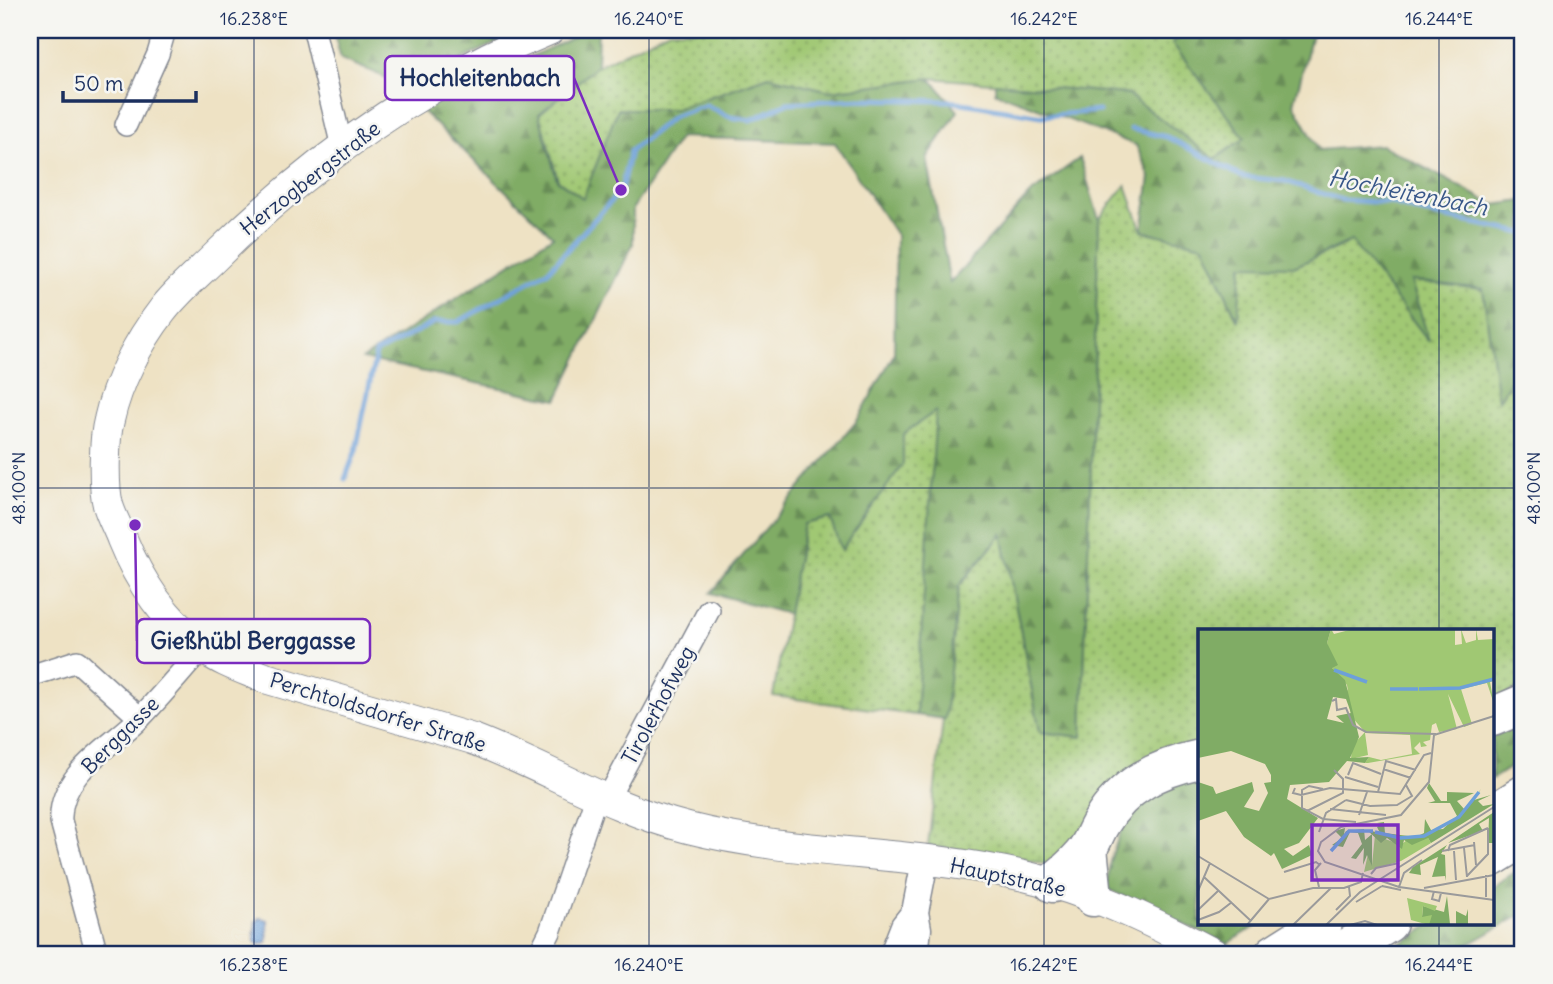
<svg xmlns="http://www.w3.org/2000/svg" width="1553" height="984" viewBox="0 0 1553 984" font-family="Delius,sans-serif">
<defs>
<pattern id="grass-dots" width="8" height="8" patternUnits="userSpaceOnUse" patternTransform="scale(1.75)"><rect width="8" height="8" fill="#a0c873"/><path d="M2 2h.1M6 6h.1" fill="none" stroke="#82a362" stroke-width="1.8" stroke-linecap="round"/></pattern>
<pattern id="forest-firs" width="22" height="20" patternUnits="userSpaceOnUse" patternTransform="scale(1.75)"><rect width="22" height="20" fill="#80ac65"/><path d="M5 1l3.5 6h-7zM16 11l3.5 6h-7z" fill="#688c56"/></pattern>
</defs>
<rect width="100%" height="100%" fill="#f6f6f2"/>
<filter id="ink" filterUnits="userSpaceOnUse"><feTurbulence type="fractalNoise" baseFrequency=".0143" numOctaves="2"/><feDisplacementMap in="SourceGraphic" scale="14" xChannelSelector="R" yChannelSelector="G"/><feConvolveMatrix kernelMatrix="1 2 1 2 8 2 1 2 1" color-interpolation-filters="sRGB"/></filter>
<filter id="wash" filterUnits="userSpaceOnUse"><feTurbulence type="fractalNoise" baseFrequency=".00686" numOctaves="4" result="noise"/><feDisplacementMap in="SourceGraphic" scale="28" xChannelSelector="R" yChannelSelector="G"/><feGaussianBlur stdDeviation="1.57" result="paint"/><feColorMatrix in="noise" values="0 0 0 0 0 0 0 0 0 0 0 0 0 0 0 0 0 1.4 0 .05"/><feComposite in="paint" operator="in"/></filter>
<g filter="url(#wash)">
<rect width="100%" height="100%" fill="#eee2c4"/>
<!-- grass -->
<g fill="url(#grass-dots)" stroke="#5e7c68" stroke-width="2">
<path d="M669 30H1190L1172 43 1245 138 1214 159 1127 94 930 78 830 91 769 76 675 109H618L584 199 558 180 539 114 597 66Z"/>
<path d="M1126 185 1142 231 1204 245 1237 319 1242 264 1296 266 1352 241 1427 339 1411 280 1483 289 1499 400 1523 362V686L1492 702V631H1200L1199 747 1054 866 1026 859 928 846 959 586 1002 534 1040 732 1082 737 1099 219Z"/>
<path d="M937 410 916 715 773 696 804 524 830 518 842 549 903 434Z"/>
</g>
<!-- forest -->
<g fill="url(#forest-firs)" stroke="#4e6e62" stroke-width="2">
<path d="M333 30H523L406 86 341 59Z"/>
<path d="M589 30H598L597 66 539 114 557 180 583 198 618 109H675L769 76 830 91 930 78 958 111 927 158 950 283 1029 195 1080 158 1099 219 1082 737 1040 732 1002 534 959 586 945 719 916 715 936 411 903 434V464L841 550 830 518 804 524 788 614 711 593 857 421 894 354 896 235 835 143 680 137 633 208V244L557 400 363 359 553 236 419 108Z"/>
<path d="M1190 30H1313L1294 104 1319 150 1382 145 1494 205 1523 201V362L1498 401 1483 289 1411 281 1429 341 1351 241 1296 266 1242 265 1238 321 1204 245 1142 231 1150 177 1136 145 995 92V83L1127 94 1215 159 1245 138 1172 43Z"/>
<path d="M1523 724V759L1492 779V736Z"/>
<path d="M1199 776 1200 923H1261L1227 944 1107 889 1110 861 1124 821 1161 787Z"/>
<path d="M1523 867V914L1451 954H1384L1434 923H1492V887Z"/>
</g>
<!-- water -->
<path fill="#6da0d9" stroke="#44689c" stroke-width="2" d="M260 918 268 920 267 942 259 944 254 941 256 922Z"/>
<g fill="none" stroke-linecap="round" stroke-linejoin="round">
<!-- stream -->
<g stroke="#6da0d9" stroke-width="5">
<path d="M1131 129 1167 137 1243 177 1285 181 1342 200 1391 203 1423 213 1523 233"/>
<path d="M345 479 356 450 376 353 435 322H458L548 271 621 190 630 151 674 116 706 105 730 117 751 120 787 103 860 99 950 101 1042 116 1099 111"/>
</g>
</g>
</g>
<g filter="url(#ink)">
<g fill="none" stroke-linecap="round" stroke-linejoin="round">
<!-- minor casing -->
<g stroke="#848891" stroke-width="24">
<g id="minor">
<path d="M314 30 342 147"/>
<path d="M126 125 158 54 165 30"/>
<path d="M30 676 77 661 140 718"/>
<path d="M607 800 709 610"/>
<path d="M97 954 61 821C58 774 112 746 141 717 162 695 182 671 203 648"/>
<path d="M539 954 550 932 596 797"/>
</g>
</g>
<!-- tertiary casing -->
<g stroke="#848891" stroke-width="29">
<g id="tertiary">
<path d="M893 954 904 926 915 912"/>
<path d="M915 954 918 929 915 912 925 861"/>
</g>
</g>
<!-- secondary casing -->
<g stroke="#848891" stroke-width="32">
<path id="secondary" d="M549 30C425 81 313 160 217 255 199 273 177 291 162 311 138 342 117 383 109 420 104 439 103 486 108 505 111 516 118 528 122 539 139 581 166 622 203 648 222 662 244 669 265 678L473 739C546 767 612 809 688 828 798 856 913 850 1024 876 1091 891 1153 922 1214 954"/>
</g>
<!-- motorway casing -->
<g stroke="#848891" stroke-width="41">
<g id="motorway">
<path d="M1492 717 1523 704"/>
<path d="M1492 815 1523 795"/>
<path d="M1088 848 1093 897"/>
<path d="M1492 857 1523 838"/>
<path d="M1053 883C1066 872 1079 862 1088 848 1093 840 1096 831 1101 823 1123 785 1158 768 1200 759"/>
<path d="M1274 954 1323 923"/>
<path d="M1338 954 1388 923"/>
</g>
</g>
<!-- minor -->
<use href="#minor" stroke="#fff" stroke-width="21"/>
<!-- tertiary -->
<use href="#tertiary" stroke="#fff" stroke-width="26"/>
<!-- secondary -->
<use href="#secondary" stroke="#fff" stroke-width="30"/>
<!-- motorway -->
<use href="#motorway" stroke="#fff" stroke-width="38"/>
</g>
</g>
<!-- ticks -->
<path fill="none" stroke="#1b2f5e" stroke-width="2" stroke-opacity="0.45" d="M254 30V954M649 30V954M1044 30V954M1439 30V631M30 488H1523M1439 923V954"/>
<g text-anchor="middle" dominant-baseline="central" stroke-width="5" stroke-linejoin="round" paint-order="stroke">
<!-- street labels -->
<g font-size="21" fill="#1b2f5e" stroke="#f6f6f2">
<text transform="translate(310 178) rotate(-38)">Herzogbergstraße</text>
<text transform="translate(658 705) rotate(-62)">Tirolerhofweg</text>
<text transform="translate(378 712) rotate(17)">Perchtoldsdorfer Straße</text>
<text transform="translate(120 735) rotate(-45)">Berggasse</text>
<text transform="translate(1008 877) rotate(12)">Hauptstraße</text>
</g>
<!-- water labels -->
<g font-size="23" font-style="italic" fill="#385789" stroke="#f6f6f2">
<text transform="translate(1408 192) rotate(11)">Hochleitenbach</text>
</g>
</g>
<!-- overview -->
<g transform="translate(1198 629)">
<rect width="296" height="296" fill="#eee2c4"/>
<path d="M133 0 136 5 155 0H257V16L264 15 263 0 268 14 278 11V0L280 11 296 10V52L292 53 296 75 289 54 263 60 274 95 266 98 250 65 259 100 241 103 238 94 234 96 232 111 225 113 229 117 223 118 222 113 216 119 222 125 170 134H167L171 128 183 131 214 125 212 106 167 104 170 126 153 130 154 117 167 103 153 87 150 68 141 63 145 62 142 50 150 62 149 56 134 39 129 14ZM177 206 203 216 210 210 230 209 233 214 203 232 166 243 170 225 174 236Z" fill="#a0c873"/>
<path d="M0 0H133L129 14 140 36 134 39 147 51 161 108 152 129 171 128 167 134 149 132 131 153 92 156 89 170 120 189 101 214 86 220 95 227 111 216 114 226 84 240 76 224 73 227 46 208 28 182 0 192V153L15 158 18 165 54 153 56 162 46 178 61 182 70 164 66 154 73 153V146L67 135 33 122 0 129ZM135 68 148 70 153 84 138 87 146 94 129 90ZM231 154 243 172H249V163L276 164 259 172 267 181 283 160 276 171 293 166 280 172 285 177 296 175 233 214 230 209 214 216 206 211 204 220 189 209 183 214 169 201 182 204 179 198 183 195 179 194 186 193 187 204 218 208 226 204 227 190 233 201 245 200 259 187 252 174H230L237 172 229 159ZM296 183V214H290L291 189 281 195 285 202 250 214ZM147 199 146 206 148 202 166 200 167 211 174 205V237L169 226 165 236 166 219 158 230 153 229 164 215 160 204 152 203 145 218 134 216 144 209 137 202ZM249 216 243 225 247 226 248 252 247 247 234 248 240 228 222 236 223 246 211 244 215 238ZM249 267 252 295H258V282L268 287 270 280V296H231L224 288 225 277 246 283Z" fill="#80ac65" fill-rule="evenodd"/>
<path d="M209 269 239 277 237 282 225 277 224 288 234 286 231 296 213 291Z" fill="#a0c873"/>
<path fill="none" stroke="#6da0d9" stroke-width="3.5" d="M136 41 169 53M192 60H220M221 60 262 59 296 50M177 203 202 209 226 207 261 188 281 163M133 222 151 202H175"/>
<path fill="none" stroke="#9a9a9b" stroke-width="2" d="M134 72 138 70 139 81 148 79 155 96 168 103 238 105M296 87 236 106 231 153 203 186 143 198 123 213 120 222 127 233 201 258 296 271M185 140 213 149M150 146 155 134 183 145M147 148 180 158M97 159 95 164 103 166 132 159 202 165 226 126 233 124M125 160 111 157 104 161V179L125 190 158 193M180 163 188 132 218 141M148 171 172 177 199 176 214 167 208 156M132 180 188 186M109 182 145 164V150L136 141M161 186 169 163M121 203 128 184 148 171M276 213 278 236M266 219 269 248M244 222 277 216M250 222 252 216 290 199M256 222 258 251M0 227 71 270 115 259H146L163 253 165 244M86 243 118 233 122 236M173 245 178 239 201 234M269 247 290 225V199M6 248 53 292M121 258 117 241 123 234M201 258 206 244 224 231M194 259 184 257 203 261M226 259 296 246M0 262 12 234M236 262 234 270 241 272 243 264M288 268V246M158 273 184 257M0 281 21 261M138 281 152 267 151 258M0 291 21 283 34 273M49 296 71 270M95 296 133 259M128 296 162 263 296 178M152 296 167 292 179 296"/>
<path fill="#7b2cbf" fill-opacity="0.15" stroke="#7b2cbf" stroke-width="3.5" d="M114 196H200V251H114Z"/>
<rect width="296" height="296" fill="none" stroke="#1b2f5e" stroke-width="3.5"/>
</g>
<!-- callouts -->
<path fill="none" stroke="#7b2cbf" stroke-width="2.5" d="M621 190L574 78M135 525L137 641"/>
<g fill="#7b2cbf" stroke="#f6f6f2" stroke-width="2.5">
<circle cx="621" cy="190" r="7"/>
<circle cx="135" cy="525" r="7"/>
</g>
<g fill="#f6f6f2" stroke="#7b2cbf" stroke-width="2.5">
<rect x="385" y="56" width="189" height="44" rx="7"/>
<rect x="137" y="619" width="233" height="44" rx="7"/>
</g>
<g font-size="23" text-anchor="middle" font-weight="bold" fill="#1b2f5e">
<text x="480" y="86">Hochleitenbach</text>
<text x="253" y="649">Gießhübl Berggasse</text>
</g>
<!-- margin -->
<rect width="1553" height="984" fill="none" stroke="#f6f6f2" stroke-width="77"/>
<!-- scale -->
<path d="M63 91v10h133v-10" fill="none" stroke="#1b2f5e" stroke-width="3.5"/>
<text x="74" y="91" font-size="21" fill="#1b2f5e" stroke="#f6f6f2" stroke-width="5" paint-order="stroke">50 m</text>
<rect x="38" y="38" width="1476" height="908" fill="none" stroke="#1b2f5e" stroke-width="2.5"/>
<g font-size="18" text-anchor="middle" fill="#1b2f5e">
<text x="254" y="25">16.238°E</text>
<text x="649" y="25">16.240°E</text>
<text x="1044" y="25">16.242°E</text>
<text x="1439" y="25">16.244°E</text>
<text transform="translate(19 488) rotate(-90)" y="6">48.100°N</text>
<text transform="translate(1534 488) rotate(-90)" y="6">48.100°N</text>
<text x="254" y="971">16.238°E</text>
<text x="649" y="971">16.240°E</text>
<text x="1044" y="971">16.242°E</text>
<text x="1439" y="971">16.244°E</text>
</g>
</svg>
